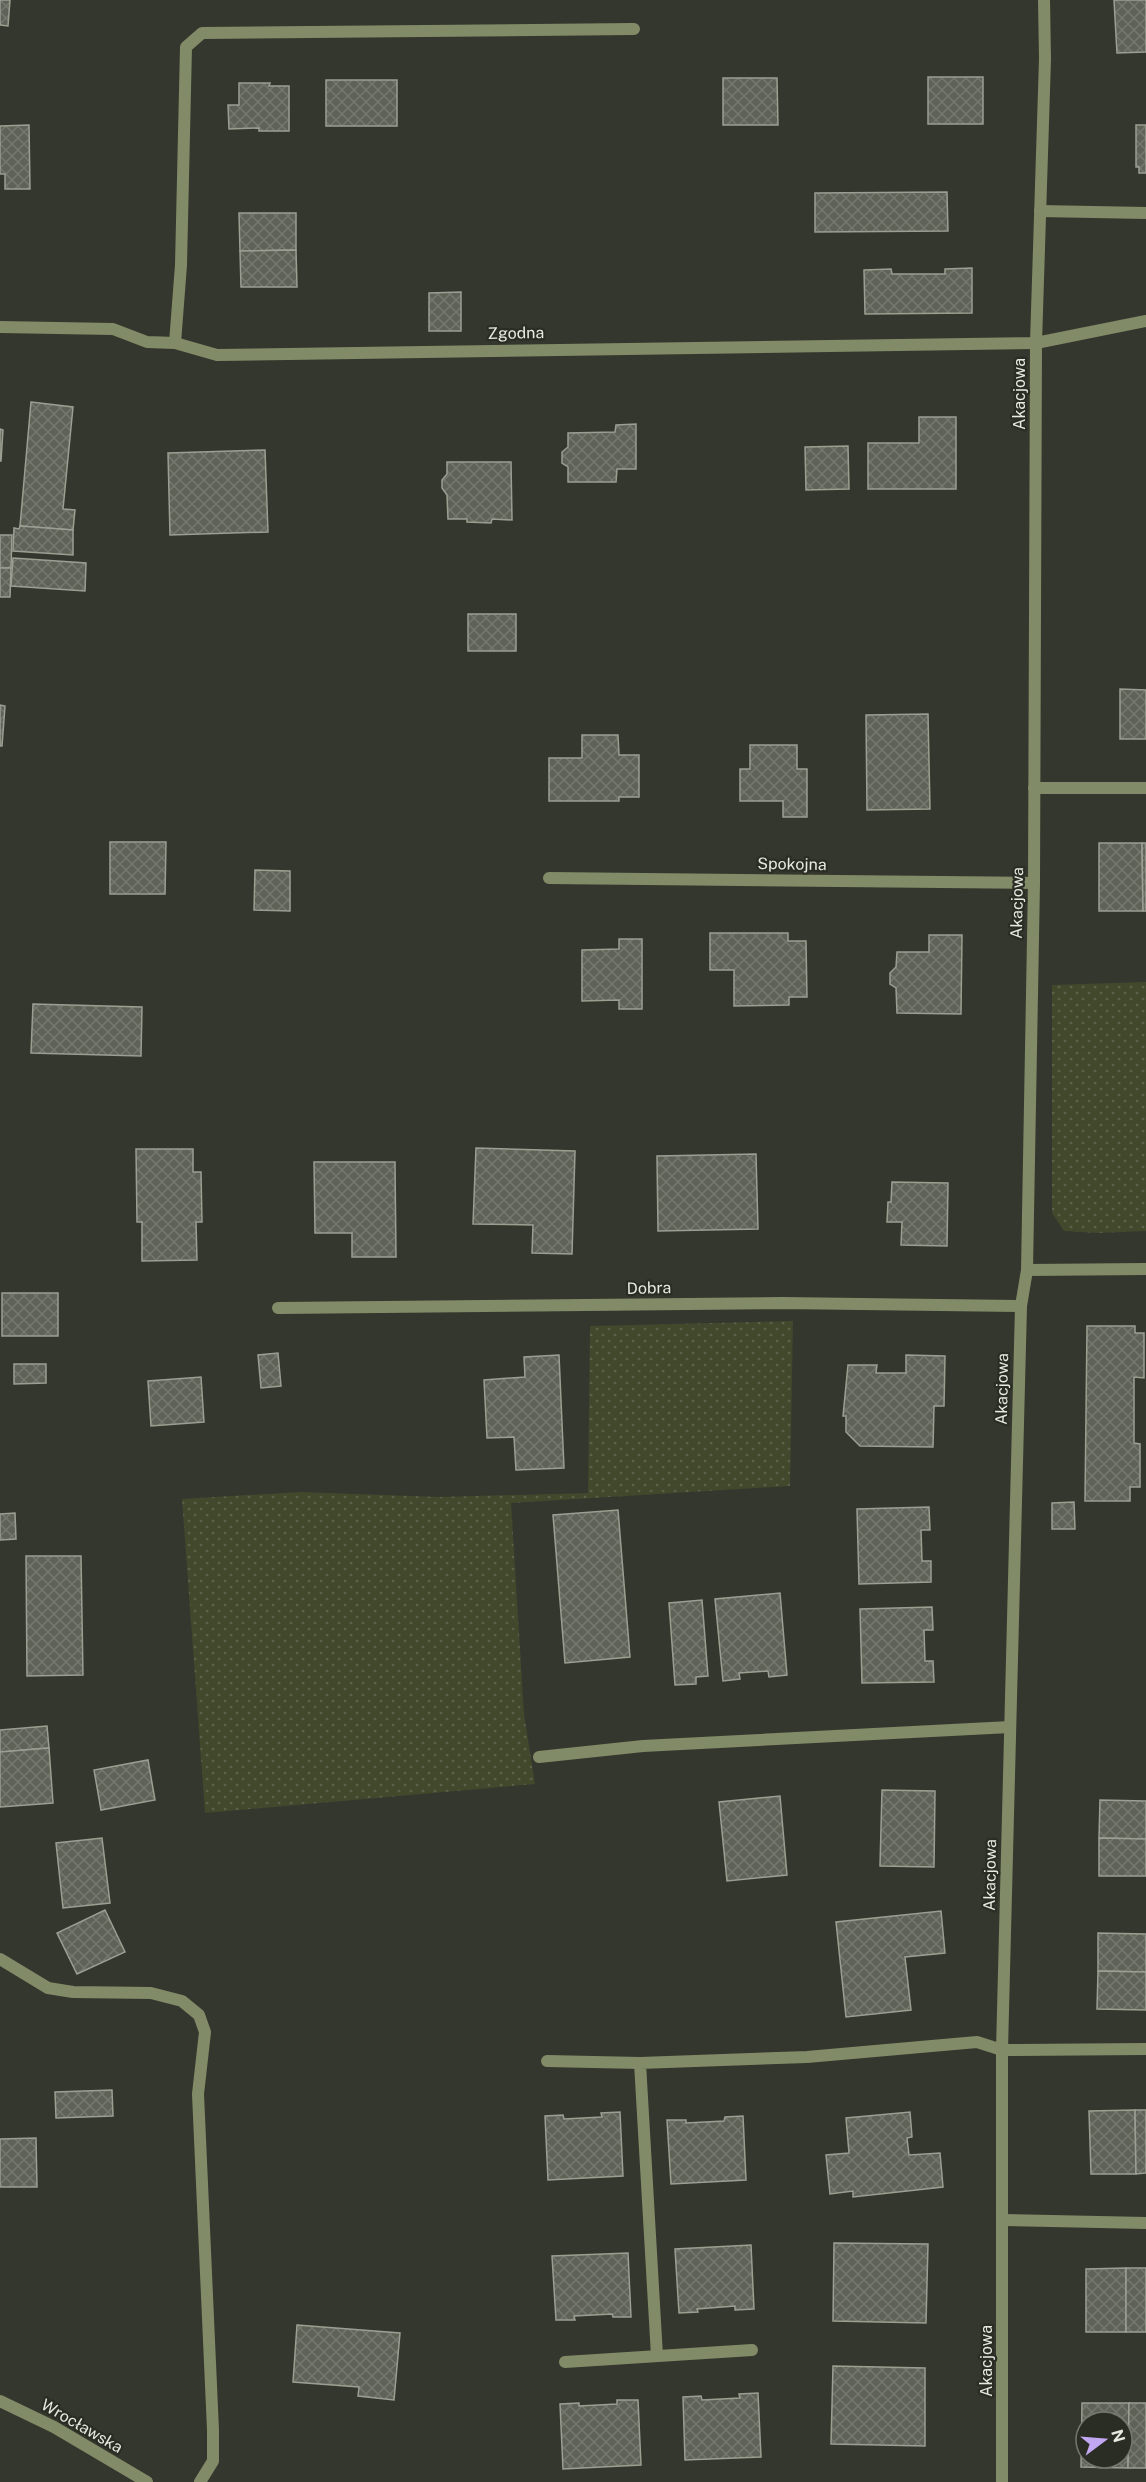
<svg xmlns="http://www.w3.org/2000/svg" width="1146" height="2482" viewBox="0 0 1146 2482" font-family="'Public Sans',sans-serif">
<defs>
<pattern id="grass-dots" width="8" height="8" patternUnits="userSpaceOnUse" patternTransform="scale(1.5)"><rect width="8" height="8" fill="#41482c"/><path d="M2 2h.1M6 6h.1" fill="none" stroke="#5c624a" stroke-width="1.8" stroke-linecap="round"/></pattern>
<pattern id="building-cross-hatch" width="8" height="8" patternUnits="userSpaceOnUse" patternTransform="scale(1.5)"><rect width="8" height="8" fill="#5f6257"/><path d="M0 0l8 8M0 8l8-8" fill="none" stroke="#76786f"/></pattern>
</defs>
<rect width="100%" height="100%" fill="#34372d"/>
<!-- grass -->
<g fill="url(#grass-dots)">
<path d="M1146 982V1231L1098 1233 1064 1231 1052 1213V985Z"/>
<path d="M793 1321 790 1486 511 1503 524 1714 535 1784 205 1813 182 1499 300 1492 440 1497 588 1493 590 1326Z"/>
</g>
<!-- building -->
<g fill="url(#building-cross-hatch)" stroke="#9b9f92" stroke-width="1.5" fill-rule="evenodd">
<path d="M0 0H10L8 26 0 25Z"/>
<path d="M1114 0H1146V52L1117 53Z"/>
<rect x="928" y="77" width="55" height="47"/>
<path d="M723 78H777L778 125H723Z"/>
<rect x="326" y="80" width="71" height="46"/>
<path d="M239 83H270L269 86H289V131H259V128L229 129 228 105H239Z"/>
<path d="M29 125 30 189H5V174H0V126Z"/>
<path d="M1136 125H1146V173H1139V167H1136Z"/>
<path d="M947 192 948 231 815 232V193Z"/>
<path d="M239 213H296V250L240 251Z"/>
<path d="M296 250 297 287H241L240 251Z"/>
<path d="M972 268V313L865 314 864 270 891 269 892 274H945V269Z"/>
<path d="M461 292V331H429V293Z"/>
<path d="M31 402 73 407 63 509 75 510 73 530 20 526Z"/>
<path d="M919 417H956V489H868V443H919Z"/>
<path d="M636 424V469H617L616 482H568V467L562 463V452L568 447V433L615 432 616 425Z"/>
<path d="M0 429 3 430 1 461H0Z"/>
<path d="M848 446 849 489 806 490 805 447Z"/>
<path d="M265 450 268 532 170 535 168 453Z"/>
<path d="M447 462H511L512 520 492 519 491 523 467 522V519H448L447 495 442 488V480L447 474Z"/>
<path d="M20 526 73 530V555L13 551 14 528 19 529Z"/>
<path d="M0 535H12L11 568H0Z"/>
<path d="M13 558 86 563 85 591 11 586Z"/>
<path d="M0 568H11L10 597H0Z"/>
<rect x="468" y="614" width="48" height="37"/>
<path d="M1120 689 1146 690V739H1120Z"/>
<path d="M0 705 5 706 2 746H0Z"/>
<path d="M928 714 930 809 867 810 866 715Z"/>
<path d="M582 735H618L619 755H639V797H619V801H549V758H582Z"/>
<path d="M750 745H797V769H807V817H783V801H740V769H750Z"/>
<path d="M110 842H166L165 894H110Z"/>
<path d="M1099 843H1142L1143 911H1099Z"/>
<path d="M1142 843H1146V911H1143Z"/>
<path d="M255 870 290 871V911L254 910Z"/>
<path d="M710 933H788V941H806L807 997H789V1005L734 1006V970H710Z"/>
<path d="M929 935H962L961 1014 897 1013 896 988 890 984V973L896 967 897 952H929Z"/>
<path d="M619 939H642V1009H619V1000L582 1001V950L619 949Z"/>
<path d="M33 1004 142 1007 141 1056 31 1053Z"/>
<path d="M476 1148 575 1151 572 1254 532 1253 533 1225 473 1224Z"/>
<path d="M136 1149H193V1172H201L202 1222H196L197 1260 142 1261V1222H137Z"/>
<path d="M756 1154 758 1229 658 1231 657 1156Z"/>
<path d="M314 1162H395L396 1257H352V1233H315Z"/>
<path d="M892 1182 948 1183 947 1246 901 1245 902 1222H887L888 1202H891Z"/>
<rect x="2" y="1293" width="56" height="43"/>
<path d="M1087 1326H1135V1333H1144V1378L1134 1377V1443L1140 1444V1487H1130V1501H1085Z"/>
<path d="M278 1353 281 1386 261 1388 258 1355Z"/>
<path d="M559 1355 564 1468 516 1470 514 1437 487 1438 484 1380 525 1377 524 1357Z"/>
<path d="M906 1355 945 1356 944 1406H934L933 1447 860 1446 846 1432V1416H843L848 1365H877L876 1373H906Z"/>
<path d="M14 1364H46V1383L14 1384Z"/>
<path d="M201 1377 204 1422 151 1426 148 1381Z"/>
<path d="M1074 1502 1075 1529H1052V1503Z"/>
<path d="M929 1507 930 1530H921L922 1561H931V1582L859 1584 857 1509Z"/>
<path d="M618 1510 630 1657 565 1663 553 1515Z"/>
<path d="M15 1513 16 1539 0 1540V1514Z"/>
<path d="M26 1556H81L83 1675 27 1676Z"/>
<path d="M780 1593 787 1675 769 1677 768 1671 739 1673 740 1679 723 1681 715 1599Z"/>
<path d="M702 1600 708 1676 696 1677V1684L675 1685 669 1603Z"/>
<path d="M932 1607 933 1630H924L925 1661H933L934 1682 862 1683 860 1609Z"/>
<path d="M47 1726 49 1748 0 1752V1730Z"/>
<path d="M49 1748 53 1803 0 1807V1752Z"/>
<path d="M148 1760 155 1800 101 1810 94 1770Z"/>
<path d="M882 1790 935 1791 934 1867 880 1866Z"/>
<path d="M780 1796 787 1875 727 1881 719 1802Z"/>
<path d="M1100 1800 1146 1801V1839L1099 1838Z"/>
<path d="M102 1838 110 1903 63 1908 56 1843Z"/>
<path d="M1099 1838 1146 1839V1876H1099Z"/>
<path d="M105 1910 125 1952 77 1974 57 1933Z"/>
<path d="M941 1911 945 1953 905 1957 911 2010 846 2017 836 1922Z"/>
<path d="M1098 1933 1146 1934V1972L1098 1971Z"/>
<path d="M1098 1971 1146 1972V2010L1097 2009Z"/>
<path d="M112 2090 113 2116 56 2118 55 2092Z"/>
<path d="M1135 2110 1136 2174H1091L1089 2111Z"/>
<path d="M1135 2110H1146V2173L1136 2174Z"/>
<path d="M620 2112 623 2176 548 2180 545 2116 563 2115 564 2119 602 2117 601 2113Z"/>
<path d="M910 2112 912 2137 907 2138 909 2155 940 2153 943 2187 853 2197V2191L830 2194 826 2155 849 2153 846 2118Z"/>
<path d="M743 2116 746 2180 671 2184 667 2120H686V2123L724 2121 725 2117Z"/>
<path d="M36 2138 37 2187H0V2139Z"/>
<path d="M834 2243 928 2244 926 2323 833 2321Z"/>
<path d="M751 2245 754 2309 735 2310V2306L697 2309 698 2312 679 2313 675 2249Z"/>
<path d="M628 2253 631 2317H613L612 2314 574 2316 575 2320H556L552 2256Z"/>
<path d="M1126 2268V2332H1086V2269Z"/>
<rect x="1126" y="2268" width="20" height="64"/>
<path d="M297 2325 400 2333 394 2400 358 2396 359 2387 293 2382Z"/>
<path d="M833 2366 925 2368V2446L831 2444Z"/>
<path d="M758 2393 761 2457 685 2460 683 2397 701 2396 702 2400 740 2398 739 2394Z"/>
<path d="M617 2400H638L641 2465 563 2469 560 2404 579 2403V2406L617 2404Z"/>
<path d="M1082 2403H1129L1128 2468 1081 2467ZM1086 2422H1122V2458H1086Z"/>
<path d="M1129 2403H1146V2468H1128Z"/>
</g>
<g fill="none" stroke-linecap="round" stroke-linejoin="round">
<!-- service -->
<g stroke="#828b68" stroke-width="12">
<path d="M1040 211 1146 213"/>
<path d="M539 1757 643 1746 1010 1727"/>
<path d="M0 1959 48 1988 73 1992 151 1993 182 2001 199 2015 205 2032 198 2094 213 2430V2461L200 2482"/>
<path d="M547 2061 640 2063"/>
<path d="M1003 2220 1146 2223"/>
<path d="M657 2356 640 2063 807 2057 977 2042 1002 2050 1146 2049"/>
<path d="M565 2362 752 2350"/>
</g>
<!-- minor -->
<g stroke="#828b68" stroke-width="12">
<path d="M0 327 113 329 147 342 175 343 217 355 1036 343 1146 321"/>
<path d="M175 343 181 265 186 47 202 33 634 29"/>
<path d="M1034 788H1146"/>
<path d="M549 878 1034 883"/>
<path d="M1027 1270 1146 1269"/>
<path d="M278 1308 782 1303 1021 1306"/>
<path d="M1002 2482V2050L1021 1306 1027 1270 1034 883 1036 343 1045 59 1044 0"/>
</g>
<!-- tertiary -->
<path stroke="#828b68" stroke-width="12" d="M0 2401 54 2427 147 2482"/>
</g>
<g text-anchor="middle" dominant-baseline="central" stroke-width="4.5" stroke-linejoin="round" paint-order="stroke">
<!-- street labels -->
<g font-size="16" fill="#e7e9e2" stroke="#2a2d23">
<text transform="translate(516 333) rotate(-1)">Zgodna</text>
<text transform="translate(1019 394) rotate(-90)">Akacjowa</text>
<text transform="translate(792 864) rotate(1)">Spokojna</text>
<text transform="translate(1017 903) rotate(-89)">Akacjowa</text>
<text transform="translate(649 1288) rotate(-1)">Dobra</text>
<text transform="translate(1002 1389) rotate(-89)">Akacjowa</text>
<text transform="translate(990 1875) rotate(-89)">Akacjowa</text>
<text transform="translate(986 2361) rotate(-90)">Akacjowa</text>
<text transform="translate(82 2426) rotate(30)">Wrocławska</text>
</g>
</g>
<!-- north arrow -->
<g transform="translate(1104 2440) rotate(74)"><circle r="28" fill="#2a2d23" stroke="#76786f" stroke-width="1.5"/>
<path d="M0-4.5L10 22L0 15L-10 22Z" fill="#c2a8f3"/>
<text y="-9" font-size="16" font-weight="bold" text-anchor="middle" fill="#e7e9e2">N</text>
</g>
</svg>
